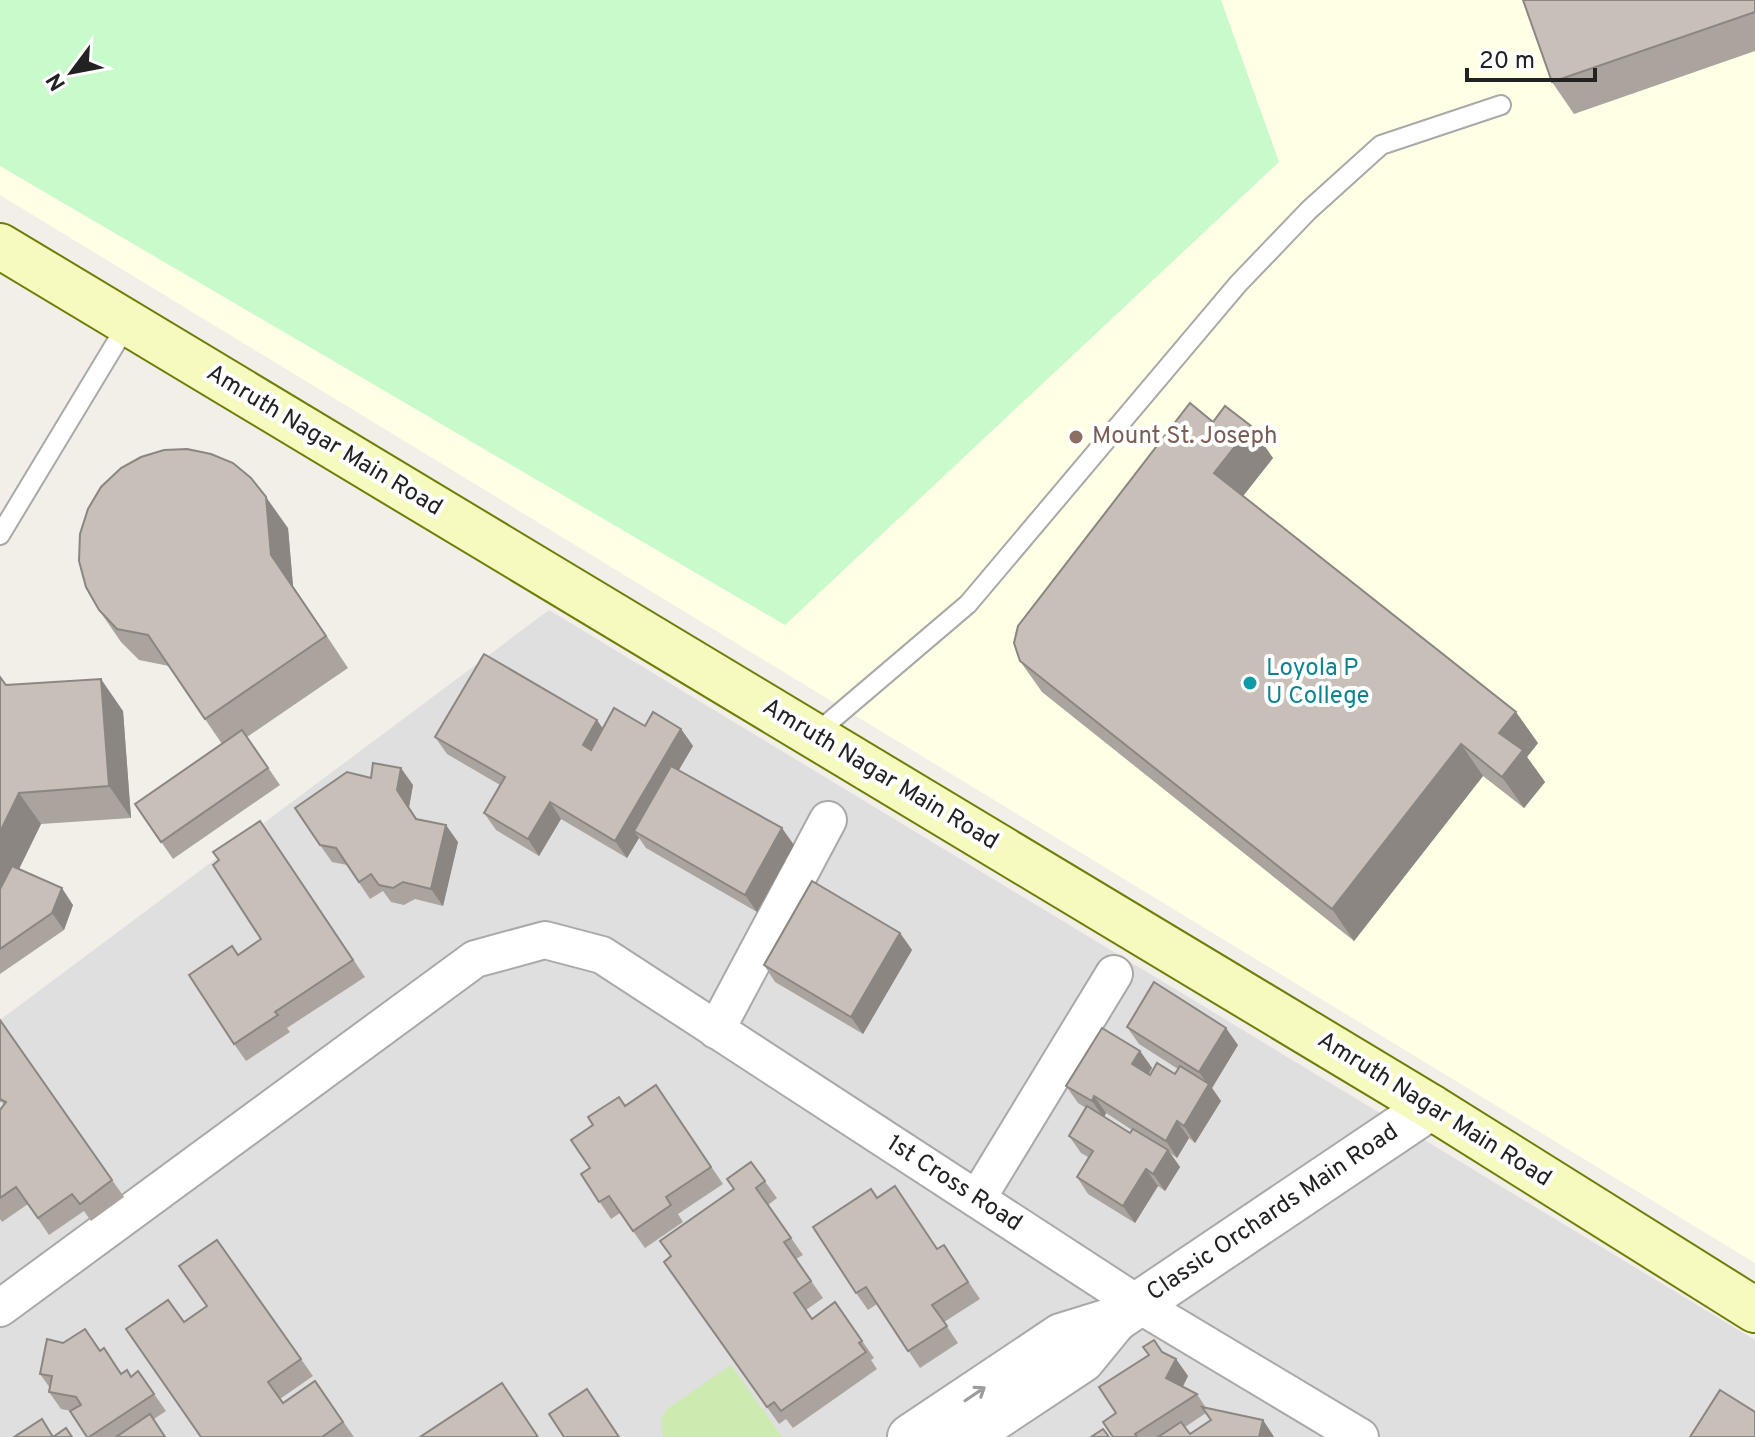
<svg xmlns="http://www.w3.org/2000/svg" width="1755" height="1437" viewBox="0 0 1755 1437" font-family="Overpass,sans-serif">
<rect width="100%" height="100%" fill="#f2efe9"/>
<!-- residential -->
<path fill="#e0dfdf" d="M549 610 1755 1340V1437H0V1020Z"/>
<!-- education -->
<path fill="#ffffe5" d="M0 0H1755V1263L0 195Z"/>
<!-- grass -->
<path fill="#cdebb0" d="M731 1365 782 1437H663L661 1419 667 1409Z"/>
<!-- park -->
<path fill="#c8facc" d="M0 0H1221L1279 162 785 625 0 166Z"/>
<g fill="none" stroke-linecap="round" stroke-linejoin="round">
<!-- service casing -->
<g stroke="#a9a9a9" stroke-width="22">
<g id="service">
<path d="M0 535 128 323"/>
<path d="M814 735 968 604 1238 284 1309 210 1381 145 1501 105"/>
</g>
</g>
<!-- minor casing -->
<g stroke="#a9a9a9" stroke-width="40">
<g id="minor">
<path d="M716 1030 828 820"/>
<path d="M977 1199 1114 974"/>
<path d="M0 1308 475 959 545 940 602 955 1138 1304 1360 1437"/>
</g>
</g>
<!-- tertiary casing -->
<g stroke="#a9a9a9" stroke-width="48">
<g id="tertiary">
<path d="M910 1437 1061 1336 1116 1319 1125 1313 1431 1107"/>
<path d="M966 1437 1082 1360 1114 1321"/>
</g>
</g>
<!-- secondary casing -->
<g stroke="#707d05" stroke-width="48">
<path id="secondary" d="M0 246 1431 1107 1755 1310"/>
</g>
<!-- service -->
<use href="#service" stroke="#fff" stroke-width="18"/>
<!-- minor -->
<use href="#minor" stroke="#fff" stroke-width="36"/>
<!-- tertiary -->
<use href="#tertiary" stroke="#fff" stroke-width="44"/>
<!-- secondary -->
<use href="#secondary" stroke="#f7fabf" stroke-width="44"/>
</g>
<!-- wall -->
<g fill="#aba49e" fill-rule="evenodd">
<path d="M1755 0V51L1574 114 1552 82Z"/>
<path d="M1213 422 1273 458 1243 496 1538 743 1527 757 1545 782 1524 808 1483 776 1354 941 1042 692 1020 661Z"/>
<path d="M288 528 293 586 348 668 247 737 280 785 173 859 135 804 222 744 169 666 139 660 121 642 99 610Z"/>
<path d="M0 676 6 685 123 711 131 818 41 824 19 869 73 905 64 930 0 974Z"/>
<path d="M645 726 681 729 693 746 678 770 794 845 757 912 646 848 639 838 627 858 561 819 539 856 496 830 484 813 500 785 447 754 435 737Z"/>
<path d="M371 778 413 785 409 807 417 819 458 842 443 906 415 899 404 905 391 902 383 891 370 899 347 865 332 862 320 845Z"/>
<path d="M272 838 365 977 287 1028 290 1032 246 1061 234 1044 238 955 261 939Z"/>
<path d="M900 933 912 950 863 1034 775 982 764 965Z"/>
<path d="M0 1020 124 1197 91 1221 84 1211 49 1235 28 1204 2 1222 0 1219V1110L4 1105 2 1102H0Z"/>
<path d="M1127 1027 1238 1045 1212 1088 1221 1101 1195 1143 1189 1138 1177 1158 1170 1153 1180 1167 1165 1191 1158 1186 1135 1223 1088 1194 1077 1177 1088 1157 1081 1153 1069 1136 1086 1108 1078 1103 1066 1086 1140 1051 1152 1068 1149 1074H1175L1178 1069 1139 1044ZM1106 1113 1132 1130 1130 1133 1104 1117Z"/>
<path d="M656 1085 723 1184 678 1214 683 1222 645 1248 620 1213 611 1219 581 1174 590 1168 625 1105Z"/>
<path d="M751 1162 777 1198 768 1205 803 1255 796 1259 823 1298 806 1310 812 1319 835 1302 874 1358 871 1360 877 1369 793 1428 786 1419 779 1424 664 1262 671 1256 734 1189Z"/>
<path d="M877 1198 937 1249 944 1245 980 1299 944 1322 958 1343 920 1368 877 1304 868 1310 856 1293Z"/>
<path d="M217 1240 313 1376 280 1399 283 1403 315 1381 354 1437H201L184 1322 207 1306Z"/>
<path d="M1154 1340 1163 1353 1176 1359 1188 1376 1183 1387 1197 1394 1206 1408 1263 1420 1274 1437H1113L1116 1413 1149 1355ZM1206 1413 1211 1420 1190 1434 1185 1427Z"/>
<path d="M100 1351 122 1374 131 1376 138 1371 166 1411 154 1419 166 1437H87L71 1411 61 1409 49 1392 50 1388 40 1374Z"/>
</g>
<!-- shaded-wall -->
<g fill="#8b8681">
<path d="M1251 426 1273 458 1236 505 1214 473Z"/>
<path d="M266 497 288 528 293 586 348 668 271 555Z"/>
<path d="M101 679 123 711 131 818 109 786Z"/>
<path d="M1516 712 1538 743 1527 757 1545 782 1524 808 1502 777 1499 733Z"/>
<path d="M597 720 609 737 595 762 583 745Z"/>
<path d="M681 729 693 746 641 835 634 831 639 838 627 858 615 841Z"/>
<path d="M1461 744 1483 776 1354 941 1332 909Z"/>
<path d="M401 768 413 785 409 807 428 836 397 790Z"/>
<path d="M19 793 41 824 0 908V832Z"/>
<path d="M550 802 561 819 539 856 528 839Z"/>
<path d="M446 825 458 842 443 906 431 889Z"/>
<path d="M782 828 794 845 757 912 745 895Z"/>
<path d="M62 888 73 905 64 930 52 913Z"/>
<path d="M900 933 912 950 863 1034 851 1017Z"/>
<path d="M1226 1028 1238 1045 1212 1088 1221 1101 1195 1143 1184 1126 1208 1085 1199 1072Z"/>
<path d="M1140 1051 1152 1068 1144 1081 1132 1064Z"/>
<path d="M1094 1096 1106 1113 1104 1118 1092 1101Z"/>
<path d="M1177 1121 1189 1138 1177 1158 1166 1141Z"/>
<path d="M1168 1150 1180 1167 1165 1191 1153 1174Z"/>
<path d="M1146 1169 1158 1186 1135 1223 1123 1206Z"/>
<path d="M1154 1340 1166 1357 1176 1359 1188 1376 1178 1395 1166 1378Z"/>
<path d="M1263 1420 1274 1437H1259Z"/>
</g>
<!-- building -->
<g fill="#c7bfb8" stroke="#8b8681" stroke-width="2">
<path d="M1523 0H1755V12L1552 82Z"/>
<path d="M1190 403 1213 422 1225 406 1251 426 1214 473 1516 712 1499 733 1523 750 1502 777 1461 744 1332 909 1020 661 1014 643 1018 626Z"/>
<path d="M187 449 211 454 233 463 251 478 266 497 271 555 326 636 205 719 148 635 117 629 99 610 86 587 79 561 80 534 88 509 101 487 121 468 141 457 164 450Z"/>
<path d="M484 654 597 720 583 745 591 750 614 708 645 726 653 712 681 729 615 841 550 802 528 839 484 813 505 777 435 737Z"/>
<path d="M0 677 6 685 101 679 109 786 19 793 0 832Z"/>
<path d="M242 730 268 768 161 842 135 804Z"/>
<path d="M373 763 401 768 397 790 416 819 446 825 431 889 403 882 393 888 379 885 371 874 359 882 336 848 320 845 295 808 347 772 371 778Z"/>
<path d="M671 766 782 828 745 895 634 831Z"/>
<path d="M260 821 353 960 275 1012 278 1015 234 1044 189 975 232 946 238 955 261 939 213 865 219 860 213 852Z"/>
<path d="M12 866 62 888 52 913 0 949V889Z"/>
<path d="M812 881 900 933 851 1017 764 965Z"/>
<path d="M1154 982 1226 1028 1199 1072 1127 1027Z"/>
<path d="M0 1020 112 1180 80 1204 72 1194 38 1218 16 1187 0 1198V1110L6 1102 0 1099Z"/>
<path d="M1102 1028 1140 1051 1132 1064 1150 1075 1157 1063 1175 1074 1180 1066 1209 1084 1184 1126 1177 1121 1166 1141 1094 1096 1092 1101 1066 1086Z"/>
<path d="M656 1085 711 1167 666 1197 671 1205 633 1231 609 1196 599 1202 581 1174 590 1168 571 1140 593 1125 588 1117 619 1097 625 1106Z"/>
<path d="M1087 1106 1130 1133 1133 1129 1168 1150 1153 1174 1146 1169 1123 1206 1077 1177 1093 1151 1069 1136Z"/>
<path d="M751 1162 765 1181 756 1188 791 1238 784 1242 811 1281 794 1293 812 1319 835 1302 862 1341 859 1343 866 1352 781 1411 774 1402 767 1407 664 1262 671 1256 660 1241 734 1189 727 1179Z"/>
<path d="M895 1186 937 1249 944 1245 968 1282 932 1305 947 1326 908 1351 866 1287 856 1293 813 1227 871 1189 877 1198Z"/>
<path d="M217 1240 301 1359 268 1382 283 1403 315 1381 343 1422 322 1437H201L126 1329 168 1300 184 1322 207 1306 179 1266Z"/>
<path d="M85 1329 100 1351 104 1348 121 1374 127 1370 131 1377 138 1371 154 1394 89 1437H87L70 1411 81 1405 76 1397 49 1392 52 1376 40 1374 47 1339 63 1343Z"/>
<path d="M1154 1340 1162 1352 1176 1359 1166 1378 1197 1394 1135 1434 1137 1437H1113L1103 1422 1116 1413 1099 1387 1149 1355 1143 1347Z"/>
<path d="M502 1383 538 1437H420Z"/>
<path d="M587 1389 619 1437H564L549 1414Z"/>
<path d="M1720 1390 1755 1412V1437H1690Z"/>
<path d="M1202 1407 1263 1420 1259 1437H1158L1181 1422 1190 1434 1211 1420Z"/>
<path d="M150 1414 165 1437H116Z"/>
<path d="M42 1419 53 1437 66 1428 72 1437H14Z"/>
<path d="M1103 1429 1109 1437H1091Z"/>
</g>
<!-- one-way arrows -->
<defs><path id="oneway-shaft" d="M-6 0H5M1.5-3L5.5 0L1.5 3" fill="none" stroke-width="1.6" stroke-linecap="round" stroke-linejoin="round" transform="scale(2)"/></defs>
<use stroke="#9c9c9c" href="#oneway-shaft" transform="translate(975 1394) rotate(-34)"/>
<!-- markers -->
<circle fill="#8d6e63" stroke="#fff" stroke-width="3" cx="1076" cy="437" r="8"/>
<circle fill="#0f9aa8" stroke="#fff" stroke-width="3" cx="1250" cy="683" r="8"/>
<g text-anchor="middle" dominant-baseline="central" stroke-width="8" stroke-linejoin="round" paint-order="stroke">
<!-- education labels -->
<g font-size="24" fill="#785e54" stroke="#fff" text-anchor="start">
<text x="1092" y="437">Mount St. Joseph</text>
</g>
<!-- street labels -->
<g font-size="24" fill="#222" stroke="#fff">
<text transform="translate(324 441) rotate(31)">Amruth Nagar Main Road</text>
<text transform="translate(880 775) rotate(31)">Amruth Nagar Main Road</text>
<text transform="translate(1434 1110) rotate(32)">Amruth Nagar Main Road</text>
<text transform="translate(954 1184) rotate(33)">1st Cross Road</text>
<text transform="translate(1273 1213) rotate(-34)">Classic Orchards Main Road</text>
</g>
<!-- culture labels -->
<g font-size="24" fill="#0d838f" stroke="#fff" text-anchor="start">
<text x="1266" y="669">Loyola P<tspan x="1266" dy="28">U College</tspan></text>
</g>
</g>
<!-- north arrow -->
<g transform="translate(72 72) rotate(238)" stroke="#ffffff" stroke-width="6" paint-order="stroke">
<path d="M0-6L14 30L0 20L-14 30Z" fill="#222222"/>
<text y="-12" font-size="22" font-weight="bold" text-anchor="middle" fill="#222222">N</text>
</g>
<!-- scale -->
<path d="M1467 68v12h128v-12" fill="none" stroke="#222222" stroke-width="4"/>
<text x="1479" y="68" font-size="24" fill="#222222" stroke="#ffffff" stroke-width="6" paint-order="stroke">20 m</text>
</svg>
